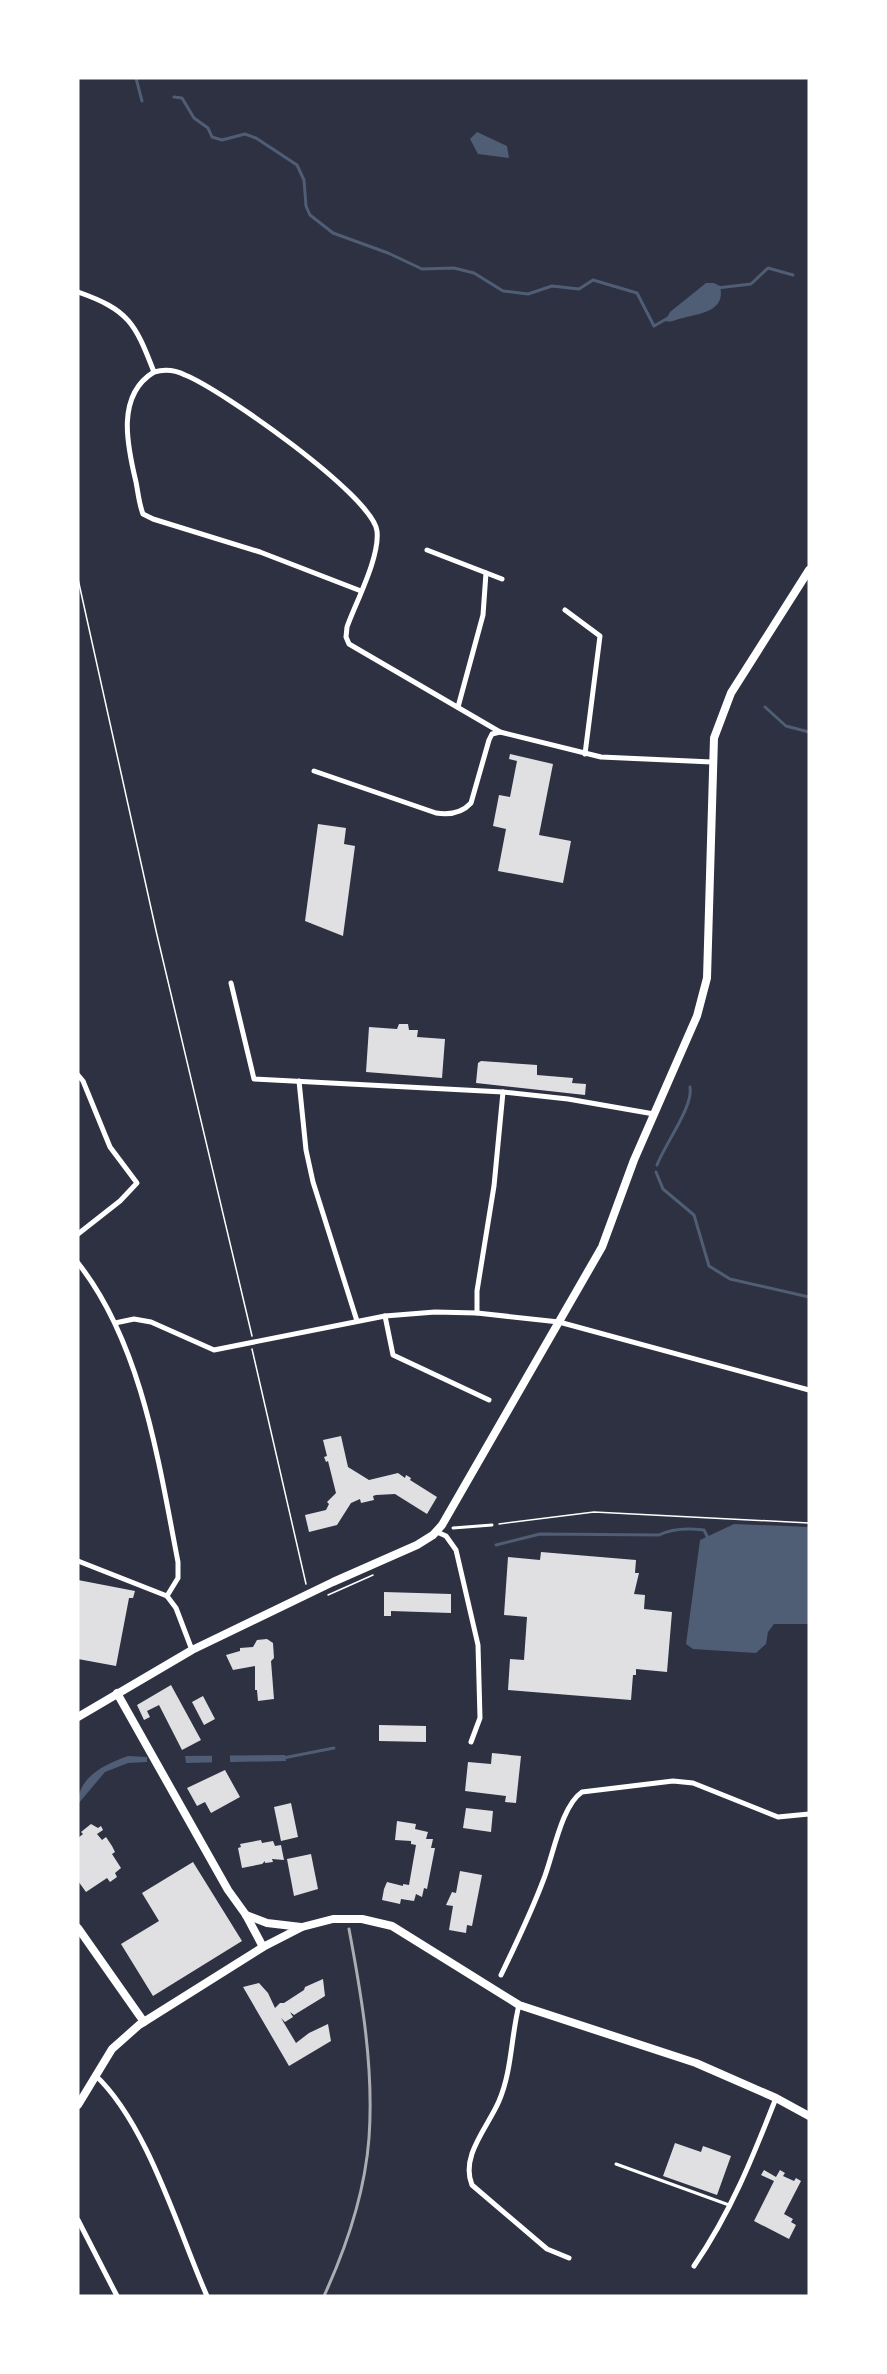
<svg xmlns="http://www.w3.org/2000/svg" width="887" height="2374" viewBox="0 0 887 2374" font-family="'Varela Round',sans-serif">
<rect width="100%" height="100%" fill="#2d3142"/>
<!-- water -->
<g fill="#4f5d75">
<path d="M477 132 507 146 509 158 478 154 470 139Z"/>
<path d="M706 283H714L720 286C726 311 702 313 683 318 676 319 672 323 665 321L670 312Z"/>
<path d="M734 1524 809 1527V1624H774L768 1632 766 1644 756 1653 693 1649 686 1644 700 1540Z"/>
<path d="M285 1755 286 1761 186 1763 185 1756Z"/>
<path d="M128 1756 147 1757V1762L128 1763 105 1772 78 1804C78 1776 106 1764 128 1756Z"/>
</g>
<!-- pier -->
<path fill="#2d3142" d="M212 1754H230V1764L212 1765Z"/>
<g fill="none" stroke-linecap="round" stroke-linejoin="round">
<!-- stream -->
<g stroke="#4f5d75" stroke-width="3">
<path d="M136 78 142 101"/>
<path d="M174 97 182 98 194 118 208 128 212 137 222 140 245 134 256 138 297 165 304 180 306 206 310 215 333 233 388 253 422 269 454 268 474 273 503 291 528 294 552 286 579 289 593 280 637 293 654 326 668 318"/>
<path d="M717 288 751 284 768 268 793 275"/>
<path d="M765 707 786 726 809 732"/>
<path d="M657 1165C665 1144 694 1105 690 1087"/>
<path d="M656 1172 663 1189 694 1215 709 1266 730 1279 809 1297"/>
<path d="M496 1545 540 1534 659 1535C673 1528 689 1528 704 1530L708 1538"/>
<path d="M283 1758 334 1748"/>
</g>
</g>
<!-- building -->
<g fill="#e0e0e3">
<path d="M510 754 553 764 539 835 571 841 563 883 498 871 506 829 493 826 499 795 510 797 517 761 509 759Z"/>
<path d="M318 824 346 828 344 844 355 846 343 936 305 921Z"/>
<path d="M399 1024H408L409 1030H418L417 1037 445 1039 442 1078 366 1072 369 1027 397 1029Z"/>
<path d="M481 1061 537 1065V1075L573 1078 572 1083 586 1084 585 1095 476 1083 478 1063Z"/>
<path d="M341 1436 348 1467 369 1480 398 1473 405 1478 406 1475 411 1478 410 1480 437 1497 427 1514 395 1494 376 1495 373 1496 374 1500 361 1503 360 1499 351 1503 337 1525 309 1532 305 1515 326 1510 329 1504 327 1502 336 1493 328 1461 326 1462 324 1457 327 1456 323 1440Z"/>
<path d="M541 1552 636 1560 635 1573H639L634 1594 645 1595 644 1609 672 1612 667 1672 636 1669V1675H633L631 1700 508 1690 510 1659 524 1660 527 1617 504 1615 508 1557 540 1560Z"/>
<path d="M78 1580 135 1591 133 1598H129L116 1666 78 1659Z"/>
<path d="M384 1592 451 1594V1613L391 1611V1616H384Z"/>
<path d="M267 1639 273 1643 274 1658 271 1661 274 1699 258 1701 257 1690H255V1666L233 1670 226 1655 240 1651V1648L253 1647 257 1640Z"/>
<path d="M171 1685 201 1740 182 1750 159 1705 147 1711 150 1717 144 1720 137 1705Z"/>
<path d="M203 1696 215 1719 204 1725 192 1702Z"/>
<path d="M379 1725 426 1726V1742L379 1741Z"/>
<path d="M492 1753 521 1756 516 1803 505 1802 506 1796 465 1791 468 1762 491 1764Z"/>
<path d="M225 1770 240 1797 211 1813 205 1802 197 1806 187 1788Z"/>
<path d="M291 1803 298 1837 281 1841 274 1807Z"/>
<path d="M466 1808 493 1811 491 1832 463 1828Z"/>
<path d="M397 1821 416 1824 415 1829 428 1832 426 1839H433L431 1848H435L427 1889 424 1888 422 1897 416 1894 414 1901 401 1899 400 1904 382 1900 384 1889 387 1882 403 1886V1884L409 1885 416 1845 411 1844V1841L395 1840Z"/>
<path d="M91 1824 98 1828 101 1826 103 1830 97 1834 102 1840 106 1837 112 1846 115 1852 112 1854 121 1868 115 1873 117 1877 110 1882 107 1878 86 1892 78 1881V1838L83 1834 81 1832Z"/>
<path d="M261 1840 262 1843 273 1841 275 1846 281 1845 284 1860 272 1859 273 1862 265 1863V1861L262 1864 242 1868 238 1848 241 1847 240 1844Z"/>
<path d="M311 1854 318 1889 294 1896 287 1859Z"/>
<path d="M193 1862 242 1941 153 1996 121 1944 159 1921 142 1893Z"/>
<path d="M460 1871 482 1875 472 1926 467 1925 466 1933 449 1930 453 1906 446 1905 452 1892 456 1893Z"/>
<path d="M323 1979 325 1996 294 2015 290 2012 293 2017 285 2022 281 2018 296 2043 309 2033 328 2024 331 2041 289 2066 243 1987 259 1983 268 1993 275 2008 280 2003H284L304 1990 305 1987Z"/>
<path d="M675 2143 701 2152 703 2146 731 2156 717 2195 663 2176Z"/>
<path d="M764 2170 776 2177 780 2170 785 2173 783 2176 794 2181 796 2178 801 2181 784 2214 793 2219 791 2222 796 2225 789 2239 754 2221 774 2181 761 2175Z"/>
</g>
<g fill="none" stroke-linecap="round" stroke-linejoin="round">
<!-- path -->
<g stroke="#fff" stroke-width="1.5">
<path d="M78 579 157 935 252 1336"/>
<path d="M252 1349 306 1584"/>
<path d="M499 1524 594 1512 809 1523"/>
<path d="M328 1595 373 1575"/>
</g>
<!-- service -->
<g stroke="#fff" stroke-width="3">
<path d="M453 1528 492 1525"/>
<path d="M616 2164 729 2205"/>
</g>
<!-- minor -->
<g stroke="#fff" stroke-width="5">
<path d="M78 292C129 310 135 323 154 372 165 369 175 370 185 375 221 389 373 496 377 531 380 557 356 602 347 627L346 637 349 644 500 732 601 757 712 762"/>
<path d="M154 372C116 395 127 445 136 482 138 492 139 504 143 514L153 519 260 552 361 591"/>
<path d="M427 550 502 579"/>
<path d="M565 610 600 636 585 754"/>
<path d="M458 707 483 615 486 573"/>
<path d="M314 771 436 813C449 815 462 813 471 803L489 740 492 734 500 732"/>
<path d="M231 983 254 1079 503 1092 568 1099 654 1114"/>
<path d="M78 1075 83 1081 110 1147 137 1183 120 1201 78 1234"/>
<path d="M299 1081 306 1150 313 1182 357 1321"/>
<path d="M78 1263C142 1344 159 1464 178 1562V1578L167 1596"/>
<path d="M477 1313V1291L494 1186 503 1092"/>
<path d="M385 1316 393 1355 489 1400"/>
<path d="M115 1323 134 1319 151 1322 214 1350 385 1316 435 1312 477 1313 559 1322 809 1390"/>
<path d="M437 1532 446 1536 456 1550 478 1645 480 1718 471 1742"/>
<path d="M78 1561 167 1596 176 1608 192 1650"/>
<path d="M501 1975C516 1944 531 1913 543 1881 553 1857 561 1806 582 1792L673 1781 693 1783 778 1817 809 1814"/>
<path d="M519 2005C511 2036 512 2071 499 2101 488 2127 460 2156 472 2185L547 2249 569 2258"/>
<path d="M95 2075C147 2123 178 2230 207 2296"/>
<path d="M78 2220 117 2296"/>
<path d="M694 2266C731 2212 752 2159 776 2098"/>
</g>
<!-- secondary -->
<g stroke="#fff" stroke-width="8">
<path d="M117 1693 228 1890 246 1915 263 1947"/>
<path d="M78 1717 192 1650 333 1582 417 1545 433 1535 442 1525 602 1247 634 1160 697 1016 707 978 714 738 731 693 809 570"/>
<path d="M246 1915 267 1923 301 1927"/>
<path d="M78 1928 144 2022"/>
<path d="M78 2105 112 2049 139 2025 263 1947 302 1927 333 1919H362L392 1926 519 2005 696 2063 776 2098 809 2116"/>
</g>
<!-- rail -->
<path stroke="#abadb3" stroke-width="3" d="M324 2296C346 2248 365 2192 369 2138 374 2069 362 1998 349 1929"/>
</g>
<!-- border -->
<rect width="887" height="2374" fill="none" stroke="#ffffff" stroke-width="159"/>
</svg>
